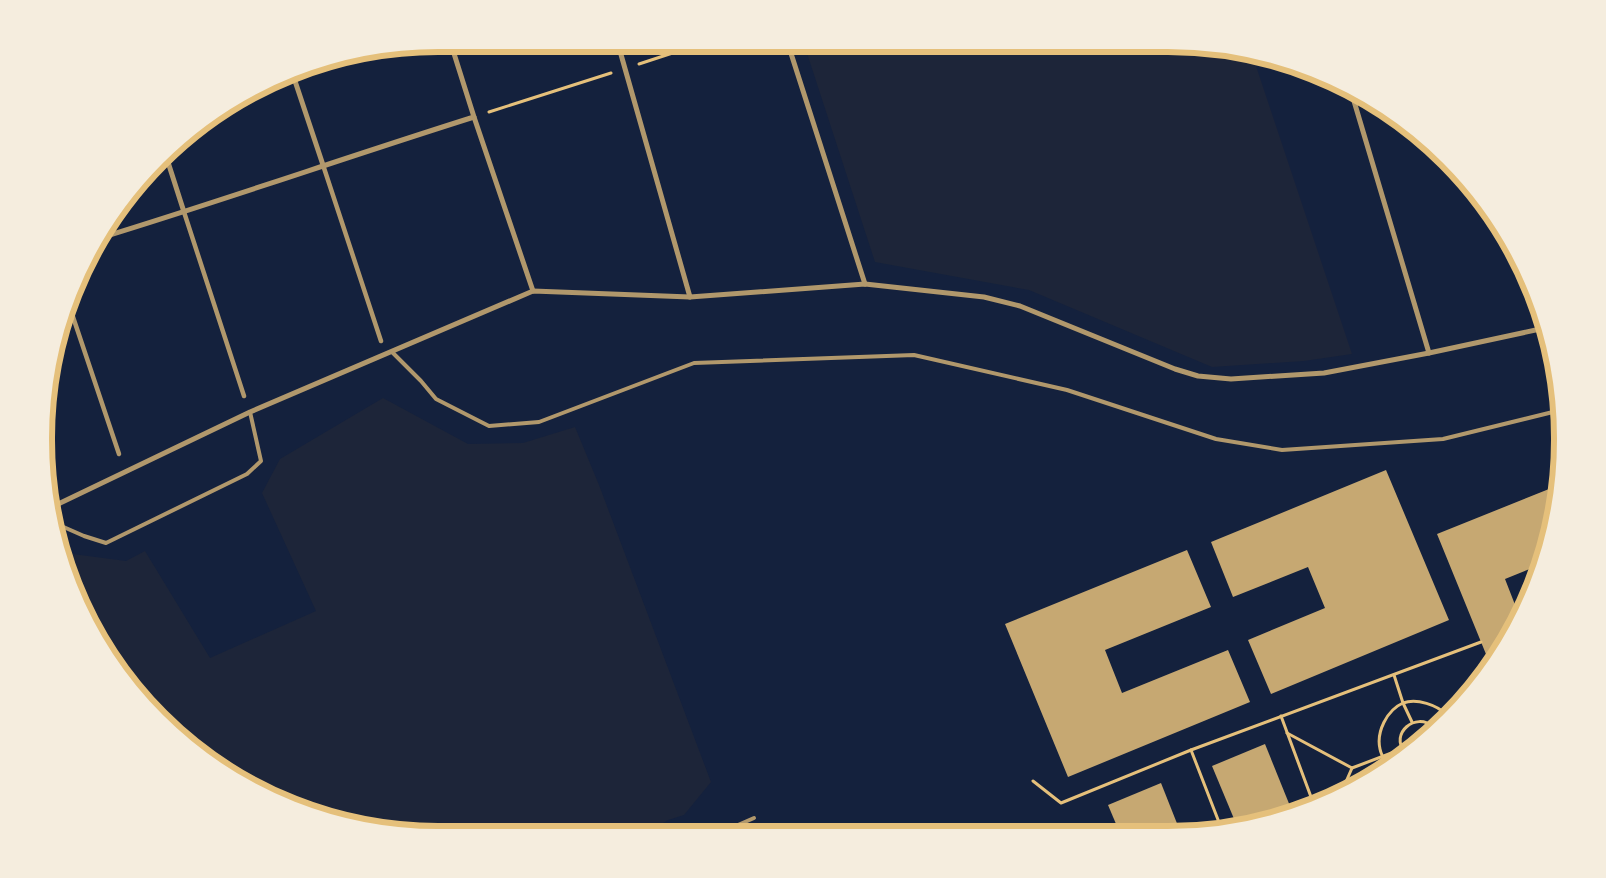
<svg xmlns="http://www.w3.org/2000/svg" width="1606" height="878" viewBox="0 0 1606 878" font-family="Figtree,sans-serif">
<rect width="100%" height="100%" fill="#14213d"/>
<!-- green -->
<g fill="#1d2539">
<path d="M804 44 1193 45 1252 54 1352 354 1304 361 1212 367 1029 290 875 262Z"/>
<path d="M383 398 468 444 523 443 575 427 599 485 711 782 684 815 668 820 648 833H413L336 821 242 781 142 700 74 591 65 553 126 561 145 551 210 658 316 611 262 493 280 459Z"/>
</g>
<!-- building -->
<g fill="#c6a872">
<path d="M1386 470 1449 620 1271 694 1248 640 1325 608 1308 567 1233 597 1211 542Z"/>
<path d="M1559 485 1542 564 1505 579 1519 615 1509 636 1490 664 1437 534Z"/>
<path d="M1187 550 1211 607 1105 650 1122 693 1228 650 1250 702 1068 777 1005 624Z"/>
<path d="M1265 744 1292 811 1237 826 1212 766Z"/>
<path d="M1161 783 1180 831H1119L1108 805Z"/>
</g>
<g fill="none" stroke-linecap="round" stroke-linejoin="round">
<!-- path -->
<g stroke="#e5c07b" stroke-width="3">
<path d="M639 64 700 44"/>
<path d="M489 112 611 73"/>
<path d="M1394 675 1403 703 1412 722"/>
<path d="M1281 716 1314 805"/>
<path d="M1287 733 1352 768 1402 749"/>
<path d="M1191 750 1222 830"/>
<path d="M1405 752C1389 734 1416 711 1433 727"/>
<path d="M1388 766C1385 761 1381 755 1380 749 1376 732 1387 710 1403 703 1417 698 1437 705 1447 715"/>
<path d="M1033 781 1061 803 1191 750 1481 642"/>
<path d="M1342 791 1352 768"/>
</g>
<!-- service -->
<g stroke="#b1986c" stroke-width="4">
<path d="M392 352 421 381 436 399 489 426 539 422 694 363 914 355 1067 390 1216 439 1282 450 1443 439 1561 410"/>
<path d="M59 525 84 536 106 543 247 474 261 461 250 412"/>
<path d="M722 832 754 818"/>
</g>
<!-- pedestrian -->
<g stroke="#b1986c" stroke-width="4.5">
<path d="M323 165 381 341"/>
<path d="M184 212 244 396"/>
<path d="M70 308 119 454"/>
</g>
<!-- minor -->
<g stroke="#b1986c" stroke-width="5">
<path d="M451 44 474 117 533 291"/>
<path d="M618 44 690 297"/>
<path d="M788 44 865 284"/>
<path d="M293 75 323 165"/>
<path d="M1351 91 1429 353"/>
<path d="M167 159 184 212"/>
<path d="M103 237C227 199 350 156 474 117"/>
<path d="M54 506 250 412 533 291 690 297 865 284 984 297 1020 306 1175 369 1198 376 1231 379 1324 373 1429 353 1545 328"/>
</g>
</g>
<!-- crop -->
<path d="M0 0H1606V878H0ZM438 52H1168A386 386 0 0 1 1554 438V440A386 386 0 0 1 1168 826H438A386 386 0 0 1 52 440V438A386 386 0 0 1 438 52Z" fill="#f5edde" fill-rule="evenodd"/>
<path fill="none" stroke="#e5c07b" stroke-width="6" d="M438 52H1168A386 386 0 0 1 1554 438V440A386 386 0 0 1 1168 826H438A386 386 0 0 1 52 440V438A386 386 0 0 1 438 52Z"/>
</svg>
